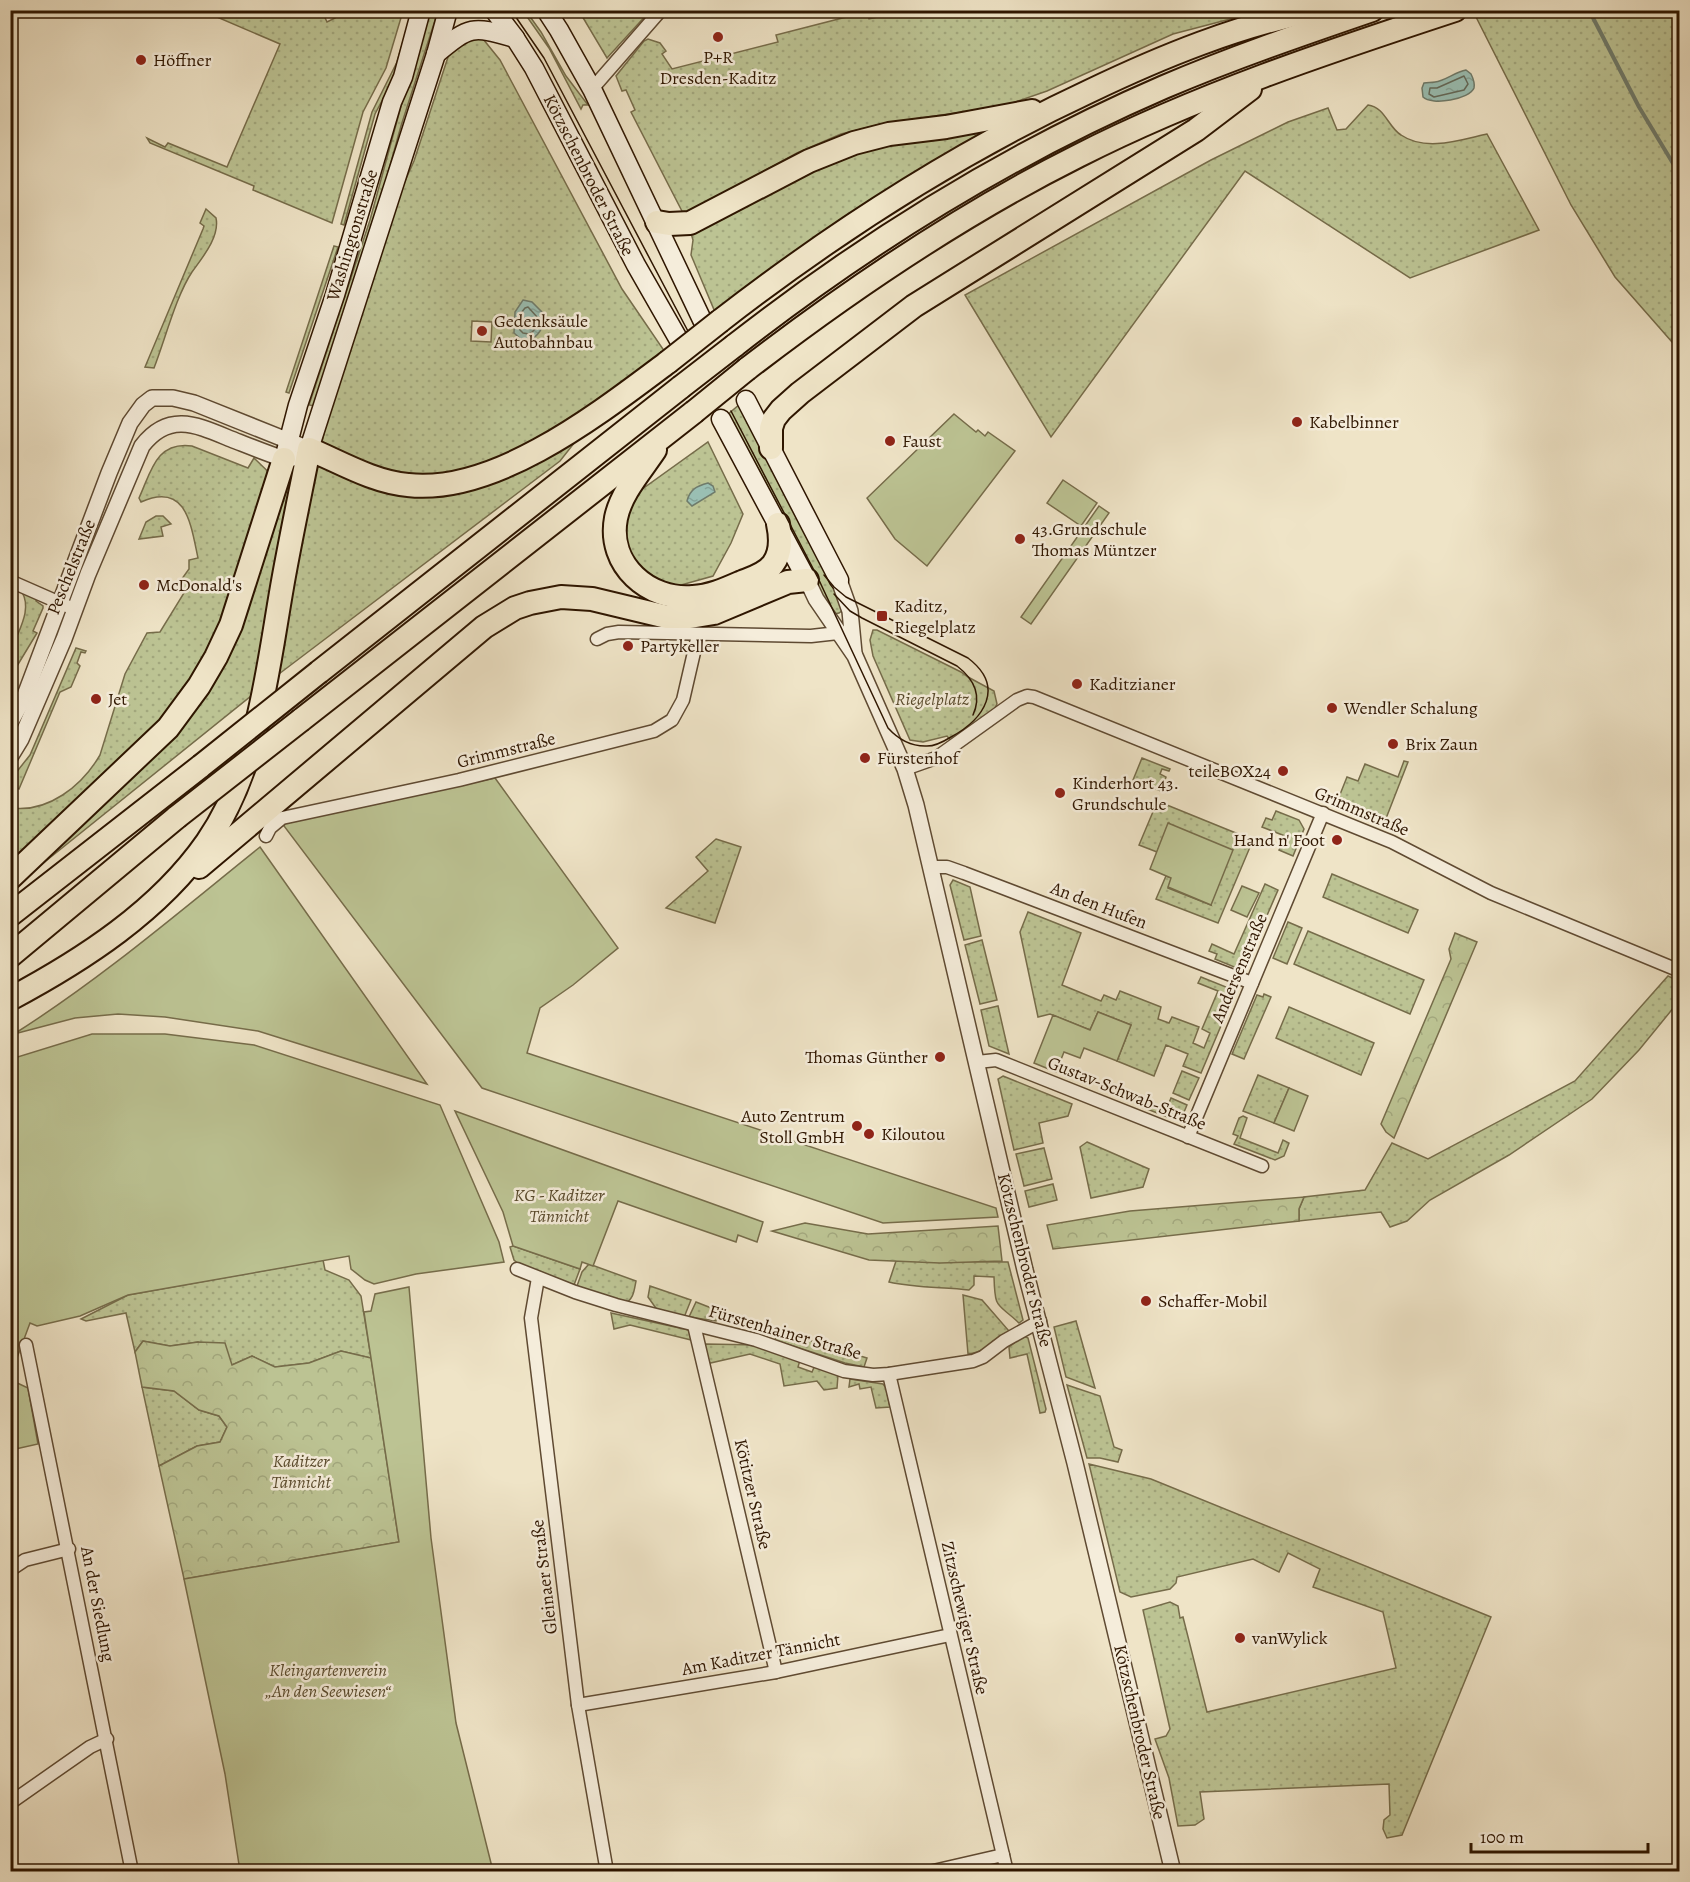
<svg xmlns="http://www.w3.org/2000/svg" width="1690" height="1882" viewBox="0 0 1690 1882" font-family="Alegreya,serif">
<defs>
<pattern id="grass-dots" width="8" height="8" patternUnits="userSpaceOnUse" patternTransform="scale(1.5)"><rect width="8" height="8" fill="#bcc393"/><path d="M2 2h.1M6 6h.1" fill="none" stroke="#a2a77d" stroke-width="1.8" stroke-linecap="round"/></pattern>
<pattern id="forest-crowns" width="20" height="18" patternUnits="userSpaceOnUse" patternTransform="scale(1.5)"><rect width="20" height="18" fill="#bcc393"/><path d="M2 6a3 3 0 1 1 6 0M12 15a3 3 0 1 1 6 0" fill="none" stroke="#a2a77d"/></pattern>
<pattern id="water-ripples" width="26" height="14" patternUnits="userSpaceOnUse" patternTransform="scale(1.5)"><rect width="26" height="14" fill="#9abfb3"/><path d="M2 4q2-2 4 0t4 0M15 11q2-2 4 0t4 0" fill="none" stroke="#85a398"/></pattern>
</defs>
<rect width="100%" height="100%" fill="#efe4c7"/>
<filter id="stains"><feTurbulence type="fractalNoise" baseFrequency=".00333" numOctaves="4"/><feColorMatrix values="0 0 0 0 .2 0 0 0 0 .09 0 0 0 0 .02 0 0 0 .5 -.17"/></filter>
<radialGradient id="worn" r=".72"><stop offset=".6" stop-color="#630" stop-opacity="0"/><stop offset="1" stop-color="#630" stop-opacity=".3"/></radialGradient>
<!-- grass -->
<g fill="url(#grass-dots)" stroke="#766c4a" stroke-width="1.5" fill-rule="evenodd">
<path d="M910 10 1261 11 1173 34 1047 91 1004 106 886 123 841 134 797 153 684 215 631 112 635 110 626 90 622 91 616 76 644 41 648 39 660 43 666 51 662 54 672 69 778 42 776 35 866 12 869 19Z"/>
<path d="M203 11H322L327 22 335 18 333 11H403L386 68 363 112 332 223 253 190 254 186 150 143 147 138 165 147 168 143 227 167 280 44Z"/>
<path d="M412 11 405 46 392 82 375 114 344 225 341 224 372 112 397 62Z"/>
<path d="M427 11H438L401 126 374 223 315 406 309 405 370 220Z"/>
<path d="M523 11H526L541 32 566 76 588 105H583L581 109 549 48Z"/>
<path d="M579 11H650L607 58Z"/>
<path d="M1473 11H1679V350L1615 277 1571 205Z"/>
<path d="M479 34 500 60 622 289 665 352 620 385 560 461 271 680 11 889V808C48 813 82 786 100 755L125 674 147 633 160 632 184 593 176 587 189 569V560L198 558C191 526 187 481 141 502L139 498C151 472 156 441 192 446L248 468 254 458 284 487 311 490 337 377 392 210 414 161 449 54ZM472 321 492 322 491 342 471 341Z"/>
<path d="M1368 105C1385 107 1388 127 1401 135 1426 152 1460 140 1487 134L1539 230 1410 278 1245 171 1051 437 965 295 1211 160 1288 122 1328 108 1337 130 1346 129Z"/>
<path d="M995 126 956 148 715 312 691 255 693 240 690 230 852 151Z"/>
<path d="M206 209 216 218C220 237 202 258 192 272 176 296 165 340 154 368L145 367 203 229 204 226 200 223Z"/>
<path d="M334 246 338 247 289 393 286 392Z"/>
<path d="M739 405 825 568 843 610 839 613 834 614 826 606 727 415Z"/>
<path d="M708 442 743 514 731 543 713 576 667 589 646 574 629 557 624 521 634 495Z"/>
<path d="M156 516H163L171 524 161 527 163 536 139 539 146 522Z"/>
<path d="M22 592 37 597 36 601 43 606V608L33 631 37 633 14 671C0 648 37 619 22 592Z"/>
<path d="M873 630H877L961 672 968 677 994 691 997 704 993 711 951 741 947 736 923 742 910 740 873 656 870 640Z"/>
<path d="M76 648 86 651 85 653 81 652 77 663 80 666 71 687 60 692 19 789 11 785V779L30 755Z"/>
<path d="M1142 758 1170 769 1169 771 1162 769 1160 774 1166 777 1161 791 1133 780Z"/>
<path d="M1404 761 1408 762 1385 821 1337 802 1347 777 1358 781 1365 764 1398 777Z"/>
<path d="M1162 803 1253 840 1218 923 1156 899 1166 876 1172 878 1168 888 1211 905 1169 823 1157 852 1139 845 1155 807Z"/>
<path d="M1276 811 1299 820 1304 829 1293 856 1279 850 1285 836 1262 827 1266 818 1272 820Z"/>
<path d="M716 839 741 847 715 923 666 908 708 871 696 857Z"/>
<path d="M1332 874 1418 910 1408 933 1323 897Z"/>
<path d="M953 880 970 887 981 936 964 940 950 885Z"/>
<path d="M1265 884 1278 890 1246 964 1239 969 1215 959 1217 954 1209 951 1212 944 1234 954Z"/>
<path d="M1028 912 1081 933 1062 985 1101 1001 1104 995 1116 1000 1120 991 1161 1007 1158 1019 1169 1023 1172 1017 1199 1027 1193 1043 1204 1048 1210 1033 1202 1029 1218 991 1198 983 1201 977 1231 989 1234 995 1201 1073 1183 1066 1188 1054 1166 1045 1154 1076 1117 1061 1131 1025 1098 1012 1090 1030 1050 1014 1038 1017 1020 932Z"/>
<path d="M1288 922 1302 928 1287 964 1273 958Z"/>
<path d="M1308 931 1424 980 1410 1014 1294 964Z"/>
<path d="M982 940 997 1000 980 1004 965 945Z"/>
<path d="M1668 976 1679 981V1001L1639 1050 1592 1099 1509 1155 1430 1200 1407 1221 1390 1227 1381 1212 1299 1221V1209L1304 1197 1365 1190 1392 1143 1428 1159 1575 1081Z"/>
<path d="M1264 994 1271 997 1244 1059 1232 1054 1257 995 1263 997Z"/>
<path d="M998 1006 1009 1054 989 1046 981 1010Z"/>
<path d="M1289 1007 1374 1043 1361 1075 1276 1038Z"/>
<path d="M1182 1071 1199 1078 1189 1100 1173 1093Z"/>
<path d="M1258 1075 1289 1088 1274 1123 1243 1111Z"/>
<path d="M1003 1076 1072 1104 1068 1116 1039 1123 1043 1143 1014 1150 998 1079Z"/>
<path d="M1171 1098 1187 1105 1182 1117 1175 1120 1142 1107 1144 1102 1166 1110Z"/>
<path d="M1243 1116 1247 1118 1240 1138 1278 1153 1283 1140 1289 1143 1284 1156 1275 1160 1234 1144 1238 1136 1233 1134 1239 1118Z"/>
<path d="M1087 1142 1149 1169 1143 1187 1091 1198 1080 1147Z"/>
<path d="M1044 1148 1052 1179 1024 1186 1016 1154Z"/>
<path d="M1053 1184 1057 1200 1029 1207 1025 1191Z"/>
<path d="M513 1246 580 1269 574 1285 521 1266 514 1260 510 1247Z"/>
<path d="M323 1260 325 1270 349 1280 361 1296 371 1358 341 1351 309 1363 275 1367 252 1356 232 1365 198 1342 170 1346 143 1341 135 1352 126 1313 86 1321 81 1319 128 1295Z"/>
<path d="M896 1261 1008 1262 1023 1320 1019 1323C997 1302 995 1311 994 1277L974 1276V1285L969 1290C943 1287 915 1288 889 1282Z"/>
<path d="M589 1264 636 1281C634 1291 634 1299 624 1304L577 1286 582 1272Z"/>
<path d="M650 1286 691 1300 685 1315 684 1317 658 1311 648 1297Z"/>
<path d="M963 1295 982 1300 1009 1331C996 1340 985 1352 968 1354Z"/>
<path d="M696 1302 719 1311 716 1321 689 1317Z"/>
<path d="M611 1313 689 1330 691 1340 630 1325 614 1329Z"/>
<path d="M1076 1321 1095 1388 1066 1377 1054 1327Z"/>
<path d="M778 1331 867 1358 864 1367 845 1363 775 1340Z"/>
<path d="M1024 1336 1028 1338 1046 1409 1045 1412 1040 1413 1027 1354 1010 1358 1009 1347Z"/>
<path d="M706 1344 758 1345 800 1360 798 1367 812 1372 815 1365 838 1375 837 1388 824 1390 817 1381 784 1386 780 1364 750 1354 706 1364 703 1347Z"/>
<path d="M850 1379 883 1384 886 1388 890 1407 876 1408 871 1387 860 1389 859 1384 849 1387Z"/>
<path d="M1067 1385 1100 1396 1114 1447 1122 1450 1118 1462 1100 1458H1087Z"/>
<path d="M142 1387 174 1391 199 1410 219 1416 227 1427 220 1442 197 1446 159 1466Z"/>
<path d="M1089 1464 1151 1479 1491 1617 1402 1835 1387 1838 1383 1829 1384 1820 1390 1815 1389 1784 1200 1792 1204 1819 1195 1825 1178 1826 1169 1778 1155 1739 1166 1736 1170 1729 1143 1610 1170 1602 1178 1606 1180 1618 1183 1617 1207 1712 1396 1668 1383 1612 1313 1587 1320 1569 1288 1553 1279 1572 1253 1559 1177 1577 1176 1583 1170 1589 1131 1597 1120 1592Z"/>
</g>
<!-- forest -->
<g fill="url(#forest-crowns)" stroke="#766c4a" stroke-width="1.5">
<path d="M1455 933 1477 942 1394 1138 1386 1132 1381 1124 1451 959 1449 949Z"/>
<path d="M1304 1197 1299 1209V1221L1053 1249 1047 1225 1130 1211Z"/>
<path d="M805 1223 868 1234 998 1226 1002 1261 940 1263 869 1260 772 1231Z"/>
<path d="M143 1341 170 1346 198 1342 225 1343 232 1365 252 1356 275 1367 309 1363 341 1351 371 1358 399 1542 184 1579 159 1466 197 1446 220 1442 227 1427 219 1416 199 1410 174 1391 142 1387 135 1352Z"/>
</g>
<!-- garden -->
<g fill="#bcc393" stroke="#766c4a" stroke-width="1.5">
<path d="M954 414 976 432 978 430 985 436 988 432 1015 451 927 566 895 539 867 498Z"/>
<path d="M1063 480 1097 503 1081 526 1047 503Z"/>
<path d="M1099 506 1109 513 1031 624 1021 617Z"/>
<path d="M495 778 618 948 573 985 540 1008 527 1053 996 1208 998 1217 883 1223 482 1088 284 826 287 820Z"/>
<path d="M1168 823 1233 850 1211 905 1168 887 1171 878 1150 869Z"/>
<path d="M260 847 427 1084 258 1031 165 1017 118 1014 75 1018 14 1034C101 979 179 912 260 847Z"/>
<path d="M1242 886 1259 893 1247 917 1231 910Z"/>
<path d="M1098 1012 1131 1025 1117 1061 1084 1048 1080 1058 1064 1052 1056 1072 1034 1063 1053 1015 1090 1030Z"/>
<path d="M92 1034H165L254 1045 440 1105 499 1242 504 1262 416 1274 374 1284 365 1280 351 1269 349 1256 128 1295 80 1316 37 1326 30 1323 11 1374V1059Z"/>
<path d="M1289 1088 1308 1096 1294 1131 1274 1123Z"/>
<path d="M455 1111 763 1222 757 1242 738 1235 736 1242 618 1201 593 1266 582 1262 580 1269 513 1246 503 1212Z"/>
<path d="M409 1287 431 1538 456 1723 493 1871H240L225 1774 184 1579 399 1542 364 1312 371 1311 375 1294Z"/>
<path d="M11 1380 28 1388 38 1444 11 1450Z"/>
</g>
<!-- water -->
<g fill="url(#water-ripples)" stroke="#6f7b6b" stroke-width="1.5">
<path d="M1466 70 1471 74C1473 78 1475 83 1474 88 1470 99 1432 106 1423 97L1422 88 1424 83C1428 82 1431 83 1435 82 1445 81 1455 72 1466 70Z"/>
<path d="M523 300 532 302 544 314C544 326 541 333 531 340H522L514 333 515 312Z"/>
<path d="M708 483 713 486 715 492 692 506 687 501C690 489 697 486 708 483Z"/>
</g>
<g fill="none" stroke-linecap="round" stroke-linejoin="round">
<!-- shore -->
<g stroke="#646a5a" stroke-width="1.5">
<path d="M1464 76 1468 84 1464 90 1434 97 1429 94 1430 88H1437Z"/>
<path d="M528 307 538 318C538 325 535 331 529 334L523 333 520 330 521 313 525 308Z"/>
</g>
<!-- stream -->
<path stroke="#6f7b6b" stroke-width="4" d="M1589 10 1639 107 1680 175"/>
<!-- secondary-tunnel -->
<g stroke="#c9bb9f" stroke-width="18" stroke-dasharray="18 9" stroke-linecap="butt">
<path d="M704 324 746 400"/>
<path d="M680 342 716 410"/>
</g>
<!-- minor casing -->
<g stroke="#5f4a32" stroke-width="15">
<g id="minor">
<path d="M592 89 661 10"/>
<path d="M10 581 67 606"/>
<path d="M597 639 607 634 619 632 811 636 838 633"/>
<path d="M905 769 936 758 1017 700 1027 696 1034 697 1392 842 1491 893 1680 971"/>
<path d="M266 836 270 828 282 818 459 780 654 731 672 720 683 700 698 635"/>
<path d="M931 867H947L964 873 1252 983"/>
<path d="M977 1062 996 1060 1262 1166"/>
<path d="M1188 1137 1323 813"/>
<path d="M517 1269 575 1292 616 1305 756 1340 844 1371 873 1375 889 1374 973 1361 983 1357 1004 1341 1040 1321"/>
<path d="M538 1278 531 1318 578 1705 607 1872"/>
<path d="M694 1325 776 1672"/>
<path d="M26 1345 132 1872"/>
<path d="M889 1374 1007 1872"/>
<path d="M10 1570 25 1560 69 1549"/>
<path d="M578 1705 776 1672 950 1635"/>
<path d="M10 1803 90 1747 107 1739"/>
<path d="M929 1872 1003 1855"/>
</g>
</g>
<!-- tertiary casing -->
<g stroke="#5f4a32" stroke-width="18">
<g id="tertiary">
<path d="M807 580 816 599 855 656 905 769 916 805 1025 1270 1075 1463 1173 1872"/>
<path d="M839 580 850 611 854 653"/>
<path d="M10 723 24 698 109 473 130 423 143 405 152 398H173L194 403 309 449"/>
<path d="M10 757 21 739 64 639 88 574 142 446C169 411 197 425 231 439 249 446 266 453 284 459L293 458"/>
</g>
</g>
<!-- secondary casing -->
<g stroke="#2f1600" stroke-width="21">
<g id="secondary">
<path d="M494 10 515 38 534 68 636 265 680 342"/>
<path d="M546 10 559 30 592 89 704 324"/>
<path d="M436 54C471 25 472 26 515 38"/>
<path d="M746 400 839 580"/>
<path d="M721 419 807 580"/>
<path d="M309 449 436 54 448 10"/>
<path d="M284 459 298 405 335 295 392 102 403 77 421 10"/>
</g>
</g>
<!-- motorway casing -->
<g stroke="#2f1600" stroke-width="26">
<g id="motorway">
<path d="M657 222 669 224 690 223 809 161 854 143 889 134 946 127 1032 111"/>
<path d="M720 321C836 231 957 153 1090 91 1163 56 1237 26 1316 10"/>
<path d="M734 346C867 242 1009 154 1164 87 1232 58 1302 34 1372 10"/>
<path d="M747 369C851 289 960 215 1078 156 1198 95 1327 52 1455 10"/>
<path d="M771 448V428L774 419 781 410 800 393 914 306 1196 130 1250 89"/>
<path d="M655 450C641 471 621 493 616 518 607 565 649 601 693 597 711 596 726 589 742 582 752 578 766 574 773 564 782 552 781 538 778 524"/>
<path d="M319 672 681 387"/>
<path d="M301 720 694 412"/>
<path d="M199 867 484 627 515 608 530 603 561 597 592 599 667 617H690L714 613 788 582 807 580"/>
<path d="M10 878 168 728 199 686 216 657 231 625 284 459"/>
<path d="M10 915 201 766"/>
<path d="M10 956 177 817"/>
<path d="M10 999C83 960 159 911 207 842 258 768 267 673 282 587 290 541 300 495 309 449 340 462 373 482 408 485 496 495 601 412 668 362"/>
</g>
</g>
<!-- minor -->
<use href="#minor" stroke="#f5eddb" stroke-width="12"/>
<!-- tertiary -->
<use href="#tertiary" stroke="#f5eddb" stroke-width="15"/>
<!-- secondary -->
<use href="#secondary" stroke="#f5eddb" stroke-width="18"/>
<!-- motorway -->
<use href="#motorway" stroke="#efe4c7" stroke-width="22"/>
<!-- tram -->
<g stroke="#2f1600" stroke-width="1.5">
<path d="M511 10 544 58 690 335"/>
<path d="M731 411 818 578 888 728C898 739 910 746 925 746 934 747 943 742 951 737 984 719 1006 687 968 658L846 597 834 587 824 575"/>
<path d="M834 594 850 611 862 618 957 666C974 679 982 695 973 715"/>
</g>
<!-- motorway-bridge casing -->
<g stroke="#2f1600" stroke-width="26" stroke-linecap="butt">
<g id="motorway-bridge">
<path d="M668 362 720 321"/>
<path d="M681 387 734 346"/>
<path d="M694 412 747 369"/>
<path d="M201 766 319 672"/>
<path d="M177 817 301 720"/>
</g>
</g>
<!-- motorway-bridge -->
<use href="#motorway-bridge" stroke="#efe4c7" stroke-width="22"/>
</g>
<!-- markers -->
<g fill="#8f2418" stroke="#f5eddb" stroke-width="2">
<circle cx="718" cy="37" r="6"/>
<circle cx="141" cy="60" r="6"/>
<circle cx="482" cy="331" r="6"/>
<circle cx="1297" cy="422" r="6"/>
<circle cx="890" cy="441" r="6"/>
<circle cx="1020" cy="539" r="6"/>
<circle cx="144" cy="585" r="6"/>
<rect x="876" y="610" width="12" height="12" rx="3"/>
<circle cx="628" cy="646" r="6"/>
<circle cx="1077" cy="684" r="6"/>
<circle cx="96" cy="699" r="6"/>
<circle cx="1332" cy="708" r="6"/>
<circle cx="1393" cy="744" r="6"/>
<circle cx="865" cy="758" r="6"/>
<circle cx="1283" cy="771" r="6"/>
<circle cx="1060" cy="793" r="6"/>
<circle cx="1337" cy="840" r="6"/>
<circle cx="940" cy="1057" r="6"/>
<circle cx="857" cy="1126" r="6"/>
<circle cx="869" cy="1134" r="6"/>
<circle cx="1146" cy="1301" r="6"/>
<circle cx="1240" cy="1638" r="6"/>
</g>
<g text-anchor="middle" dominant-baseline="central" stroke-width="5" stroke-linejoin="round" paint-order="stroke">
<!-- poi labels -->
<g font-size="18" fill="#2f1600" stroke="#f5eddb" text-anchor="start">
<text x="718" y="57" text-anchor="middle">P+R<tspan x="718" dy="21">Dresden-Kaditz</tspan></text>
<text x="153" y="60">Höffner</text>
<text x="494" y="321">Gedenksäule<tspan x="494" dy="21">Autobahnbau</tspan></text>
<text x="1309" y="422">Kabelbinner</text>
<text x="902" y="441">Faust</text>
<text x="1032" y="529">43.Grundschule<tspan x="1032" dy="21">Thomas Müntzer</tspan></text>
<text x="156" y="585">McDonald's</text>
<text x="894" y="606">Kaditz,<tspan x="894" dy="21">Riegelplatz</tspan></text>
<text x="640" y="646">Partykeller</text>
<text x="1089" y="684">Kaditzianer</text>
<text x="108" y="699">Jet</text>
<text x="1344" y="708">Wendler Schalung</text>
<text x="1405" y="744">Brix Zaun</text>
<text x="877" y="758">Fürstenhof</text>
<text x="1271" y="771" text-anchor="end">teileBOX24</text>
<text x="1072" y="783">Kinderhort 43.<tspan x="1072" dy="21">Grundschule</tspan></text>
<text x="1325" y="840" text-anchor="end">Hand n' Foot</text>
<text x="928" y="1057" text-anchor="end">Thomas Günther</text>
<text x="845" y="1116" text-anchor="end">Auto Zentrum<tspan x="845" dy="21">Stoll GmbH</tspan></text>
<text x="881" y="1134">Kiloutou</text>
<text x="1158" y="1301">Schaffer-Mobil</text>
<text x="1252" y="1638">vanWylick</text>
</g>
<!-- street labels -->
<g font-size="18" fill="#2f1600" stroke="#f5eddb">
<text transform="translate(589 175) rotate(63)">Kötzschenbroder Straße</text>
<text transform="translate(352 235) rotate(-73)">Washingtonstraße</text>
<text transform="translate(71 567) rotate(-68)">Peschelstraße</text>
<text transform="translate(506 750) rotate(-14)">Grimmstraße</text>
<text transform="translate(1362 811) rotate(23)">Grimmstraße</text>
<text transform="translate(1099 905) rotate(21)">An den Hufen</text>
<text transform="translate(1239 968) rotate(-67)">Andersenstraße</text>
<text transform="translate(1127 1093) rotate(22)">Gustav-Schwab-Straße</text>
<text transform="translate(1025 1260) rotate(76)">Kötzschenbroder Straße</text>
<text transform="translate(785 1332) rotate(16)">Fürstenhainer Straße</text>
<text transform="translate(753 1494) rotate(77)">Kötitzer Straße</text>
<text transform="translate(544 1577) rotate(-97)">Gleinaer Straße</text>
<text transform="translate(98 1604) rotate(79)">An der Siedlung</text>
<text transform="translate(965 1618) rotate(77)">Zitzschewiger Straße</text>
<text transform="translate(761 1654) rotate(-11)">Am Kaditzer Tännicht</text>
<text transform="translate(1140 1732) rotate(77)">Kötzschenbroder Straße</text>
</g>
<!-- park labels -->
<g font-size="18" font-style="italic" fill="#594a2c" stroke="#f5eddb">
<text x="932" y="699">Riegelplatz</text>
<text x="559" y="1195">KG - Kaditzer<tspan x="559" dy="21">Tännicht</tspan></text>
<text x="301" y="1461">Kaditzer<tspan x="301" dy="21">Tännicht</tspan></text>
<text x="328" y="1670">Kleingartenverein<tspan x="328" dy="21">„An den Seewiesen“</tspan></text>
</g>
</g>
<!-- margin -->
<rect width="1690" height="1882" fill="none" stroke="#efe4c7" stroke-width="36"/>
<rect x="12" y="12" width="1666" height="1858" fill="none" stroke="#2f1600" stroke-width="3"/>
<rect x="18" y="18" width="1654" height="1846" fill="none" stroke="#2f1600" stroke-width="1.5"/>
<!-- scale -->
<path d="M1471 1843v9h177v-9" fill="none" stroke="#2f1600" stroke-width="3"/>
<text x="1480" y="1843" font-size="18" fill="#2f1600" stroke="#f5eddb" stroke-width="4.5" paint-order="stroke">100 m</text>
<rect width="100%" height="100%" filter="url(#stains)"/>
<rect width="100%" height="100%" fill="url(#worn)"/>
</svg>
